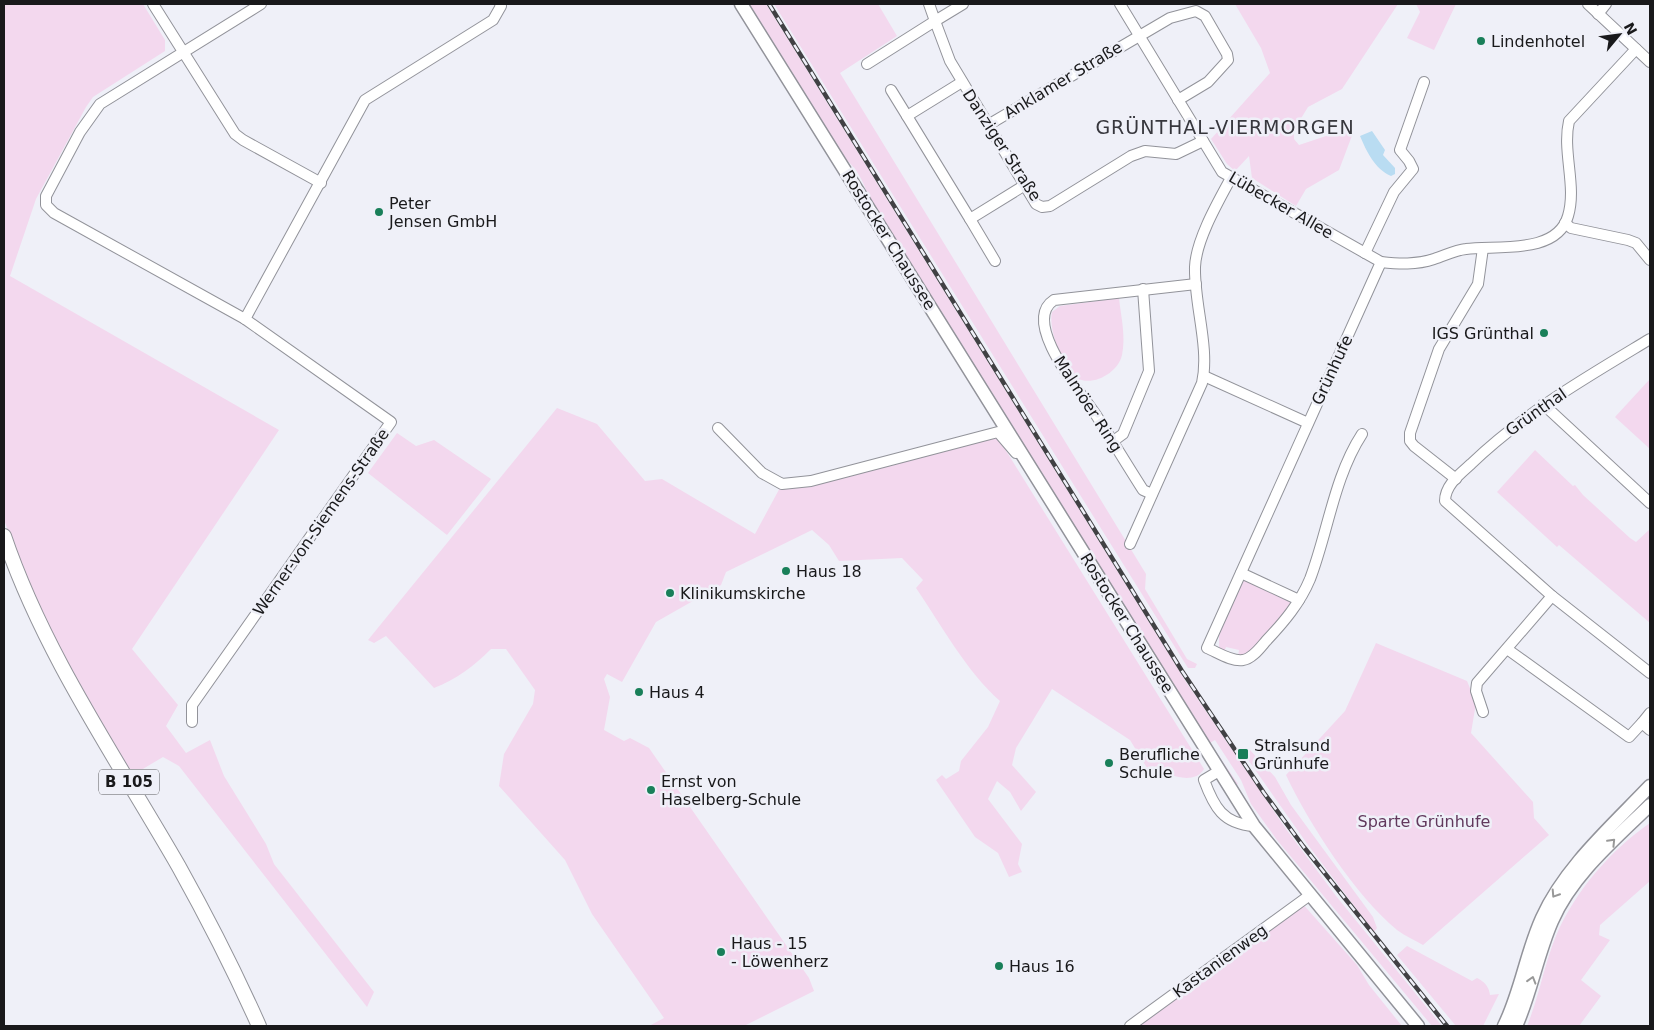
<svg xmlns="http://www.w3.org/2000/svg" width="1654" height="1030" viewBox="0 0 1654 1030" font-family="'DejaVu Sans',sans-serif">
<rect width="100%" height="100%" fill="#eff0f8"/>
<!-- green -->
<g fill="#f3d8ee">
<path d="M4 4H143L165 40V51L93 97 86 107 36 199 10 276 279 430 132 649 178 705 166 726 186 753 210 740 224 776 266 844 274 864 374 992 367 1007 179 766 163 757 131 776C82 694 37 610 4 520Z"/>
<path d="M748 4H766L1186 682 1286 829 1336 896 1442 1026H1432L1277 840 1251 804 1241 780 1215 740 1210 743 1238 784 1235 786 869 199C863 179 856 167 840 154Z"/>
<path d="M774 4H878L897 36 840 73 1146 574 1145 589 1187 659 1197 664 1195 668H1188Z"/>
<path d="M1235 4H1398L1342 89 1308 107 1294 130V139L1299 145 1344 130 1353 133 1339 170 1306 189 1296 206 1252 178 1249 156 1235 171 1227 164 1211 139 1270 73 1261 48Z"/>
<path d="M1416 4H1456L1434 50 1407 38 1420 12Z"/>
<path d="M1119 298C1121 317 1126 336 1122 355 1118 373 1093 387 1076 378 1062 370 1048 327 1052 312L1060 306Z"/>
<path d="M1650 379V449L1615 417Z"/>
<path d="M557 408 597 424 645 481 662 479 755 534 782 484 995 433 1204 769C1194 786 1166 775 1153 766L1147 768 1130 740 1052 689 1016 748 1012 765 1036 792 1021 811 1010 792 997 781 988 799 1022 844 1018 864 1022 872 1009 877 998 853 975 837 936 780 942 775 946 779 959 771 961 761 988 727 1000 701C966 671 942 626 916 588L923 580 902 558 839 561 829 545 812 530 726 572 721 585 656 622 622 682 607 674 604 679 610 697 604 730 624 741 630 738 649 748 809 978 814 991 744 1026H649L664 1018 592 914 565 860 499 786 504 754 533 704 535 690 506 649H491C474 666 457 679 434 688L386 636 374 643 368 640Z"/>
<path d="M397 433 416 446 434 440 491 479 447 535 368 473Z"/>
<path d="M1535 450 1573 486 1575 485 1583 495 1630 538 1636 542 1650 529V623L1559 545 1557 547 1497 492Z"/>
<path d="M1243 578 1257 582 1291 603C1284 625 1259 650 1238 657L1239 650 1226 647 1224 653 1219 647V628Z"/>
<path d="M1376 643 1467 681 1476 703 1471 733 1533 802 1534 818 1549 835 1423 945C1415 940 1405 936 1397 930 1355 895 1309 824 1286 775L1345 711Z"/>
<path d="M1250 750 1275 777 1291 805 1373 917 1377 928 1374 932 1308 845 1244 754Z"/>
<path d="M1650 823V881L1600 925 1599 935 1610 940 1581 980 1601 996 1579 1026H1527C1539 997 1544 965 1556 936 1575 891 1611 850 1650 823Z"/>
<path d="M1301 902 1357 965 1369 985 1402 1026H1130Z"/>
<path d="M1407 946 1472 981 1477 978C1485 982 1489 987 1490 995L1499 994 1483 1026H1456L1397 955Z"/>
</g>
<!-- water -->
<path fill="#b9dcf2" d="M1372 131 1385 150 1383 155 1395 168V174L1391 176C1374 168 1367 152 1360 136Z"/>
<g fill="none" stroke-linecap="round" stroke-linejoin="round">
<!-- minor casing -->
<g stroke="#92939a" stroke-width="12">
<g id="minor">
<path d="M153 4 235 134 243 140 321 183"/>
<path d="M929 4 935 21 963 4"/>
<path d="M1120 4 1222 172 1381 262C1399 264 1416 265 1434 259 1444 256 1455 250 1466 249 1496 245 1557 255 1568 216 1577 186 1562 152 1569 121L1636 49"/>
<path d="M1588 4 1650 62"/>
<path d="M1598 14 1606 4"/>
<path d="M867 64 935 21 950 61 1036 204 1042 207 1050 206 1131 156 1145 151 1176 154 1203 141"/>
<path d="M962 82 907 116 970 219 1025 185"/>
<path d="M891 90 907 116"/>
<path d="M988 125 1170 18 1196 11 1205 16 1227 54 1228 60 1208 82 1178 100"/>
<path d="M970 219 995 261"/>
<path d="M1565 223 1571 228 1628 240 1636 243 1650 260"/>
<path d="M1365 253 1394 192 1413 169 1409 161 1400 150 1424 82"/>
<path d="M245 319 365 100 493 20 501 6 500 4"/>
<path d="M1650 339C1587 377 1524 413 1471 464 1460 474 1445 485 1445 501L1552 596 1650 673"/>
<path d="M1204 376 1308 423"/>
<path d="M1543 404 1650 503"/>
<path d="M718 428 762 473 782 484 811 481 998 432 1016 453"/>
<path d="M1362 434C1334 477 1328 532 1310 579 1300 603 1284 622 1266 641 1260 648 1252 659 1243 660 1232 662 1217 652 1207 648L1381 262"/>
<path d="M1112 442 1123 434 1149 371 1143 289"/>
<path d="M1456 479 1414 446 1410 441V433L1439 349 1478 284 1483 248"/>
<path d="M1152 494 1143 490C1127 465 1112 440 1096 415 1082 394 1020 322 1054 300L1196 284"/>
<path d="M1130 544 1202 383C1210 348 1194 304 1195 267 1196 240 1218 202 1231 178"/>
<path d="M1241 573 1299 600"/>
<path d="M1507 649 1629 737 1642 723"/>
<path d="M1483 712 1476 691 1477 683 1552 596"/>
<path d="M1650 713 1642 723 1650 730"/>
<path d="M192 722V705L391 422 245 319 54 213 46 205V196L80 132 100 104 261 4"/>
<path d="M1219 771 1204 780C1214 807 1223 824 1254 826"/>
<path d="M1130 1026 1310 895"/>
</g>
</g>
<!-- major casing -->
<g stroke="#92939a" stroke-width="15">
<g id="major">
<path d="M741 4 1254 826 1418 1026"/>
<path d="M1504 1026C1521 992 1526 953 1542 918 1565 867 1612 826 1650 786"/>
<path d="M1516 1026C1531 993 1537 955 1552 921 1572 875 1615 839 1650 805"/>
</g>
</g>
<!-- highway casing -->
<g stroke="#92939a" stroke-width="16">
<path id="highway" d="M4 536C44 654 117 759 179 867 208 919 235 972 259 1026"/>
</g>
<!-- minor -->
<use href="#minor" stroke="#fff" stroke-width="10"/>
<!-- major -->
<use href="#major" stroke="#fff" stroke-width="12"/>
<!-- highway -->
<use href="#highway" stroke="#fff" stroke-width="14"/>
<!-- rail casing -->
<g stroke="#414144" stroke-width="4.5">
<path id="rail" d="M769 4 1182 671 1264 793 1303 846 1447 1026"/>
</g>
<!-- rail -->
<use href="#rail" stroke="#eff0f8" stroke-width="2.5" stroke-dasharray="8" stroke-linecap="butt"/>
</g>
<!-- one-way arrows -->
<defs><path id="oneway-chevron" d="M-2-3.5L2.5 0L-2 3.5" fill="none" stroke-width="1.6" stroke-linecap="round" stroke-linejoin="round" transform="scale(1.25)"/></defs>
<g stroke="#989898">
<use href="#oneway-chevron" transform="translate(1612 842) rotate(-46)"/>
<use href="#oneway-chevron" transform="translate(1555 894) rotate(123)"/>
<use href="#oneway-chevron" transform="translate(1532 980) rotate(-73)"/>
</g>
<!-- markers -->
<g fill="#197f59" stroke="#eff0f8" stroke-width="2">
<circle cx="1481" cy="41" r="5"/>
<circle cx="379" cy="212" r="5"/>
<circle cx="1544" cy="333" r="5"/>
<circle cx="786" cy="571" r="5"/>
<circle cx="670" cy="593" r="5"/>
<circle cx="639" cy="692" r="5"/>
<rect x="1237" y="748" width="12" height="12" rx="2.5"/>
<circle cx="1109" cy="763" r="5"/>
<circle cx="651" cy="790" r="5"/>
<circle cx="721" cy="952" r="5"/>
<circle cx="999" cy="966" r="5"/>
</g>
<g text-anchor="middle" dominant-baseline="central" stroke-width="5" stroke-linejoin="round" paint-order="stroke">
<!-- shield labels -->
<rect fill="#eff0f8" stroke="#595a5d" stroke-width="1" x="99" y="769.5" width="60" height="25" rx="4"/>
<g font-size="15" font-weight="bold" fill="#19191b">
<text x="129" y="782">B 105</text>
</g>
<!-- poi labels -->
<g font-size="16" fill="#19191b" stroke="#eff0f8" text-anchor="start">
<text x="1491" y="41">Lindenhotel</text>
<text x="389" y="203">Peter<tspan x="389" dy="18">Jensen GmbH</tspan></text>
<text x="1534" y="333" text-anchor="end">IGS Grünthal</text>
<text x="796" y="571">Haus 18</text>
<text x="680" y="593">Klinikumskirche</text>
<text x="649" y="692">Haus 4</text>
<text x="1254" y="745">Stralsund<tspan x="1254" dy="18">Grünhufe</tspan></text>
<text x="1119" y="754">Berufliche<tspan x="1119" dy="18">Schule</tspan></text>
<text x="661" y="781">Ernst von<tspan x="661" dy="18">Haselberg-Schule</tspan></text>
<text x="731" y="943">Haus - 15<tspan x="731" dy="18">- Löwenherz</tspan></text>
<text x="1009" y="966">Haus 16</text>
</g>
<!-- street labels -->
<g font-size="16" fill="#19191b" stroke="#eff0f8">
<text transform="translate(1063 80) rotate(-31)">Anklamer Straße</text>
<text transform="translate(1002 145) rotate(57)">Danziger Straße</text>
<text transform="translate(1281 205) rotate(30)">Lübecker Allee</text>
<text transform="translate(889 240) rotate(58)">Rostocker Chaussee</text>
<text transform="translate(1332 370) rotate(-65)">Grünhufe</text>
<text transform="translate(1088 404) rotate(57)">Malmöer Ring</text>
<text transform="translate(1536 412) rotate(-35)">Grünthal</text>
<text transform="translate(321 522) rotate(-55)">Werner-von-Siemens-Straße</text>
<text transform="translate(1127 623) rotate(58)">Rostocker Chaussee</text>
<text transform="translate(1220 961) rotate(-36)">Kastanienweg</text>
</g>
<!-- park labels -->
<g font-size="16" fill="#62395d" stroke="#eff0f8">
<text x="1424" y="821">Sparte Grünhufe</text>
</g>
<!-- quarter labels -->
<g font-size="19" letter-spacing="1" fill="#37373d" stroke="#eff0f8">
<text x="1225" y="127">GRÜNTHAL-VIERMORGEN</text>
</g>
</g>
<!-- border -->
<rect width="1654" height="1030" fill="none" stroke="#19191b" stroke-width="10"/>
<!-- north arrow -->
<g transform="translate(1619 35) rotate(61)" stroke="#eff0f8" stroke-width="4" paint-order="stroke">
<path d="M0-4L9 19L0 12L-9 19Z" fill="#19191b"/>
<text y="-8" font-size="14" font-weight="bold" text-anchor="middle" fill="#19191b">N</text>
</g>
</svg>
